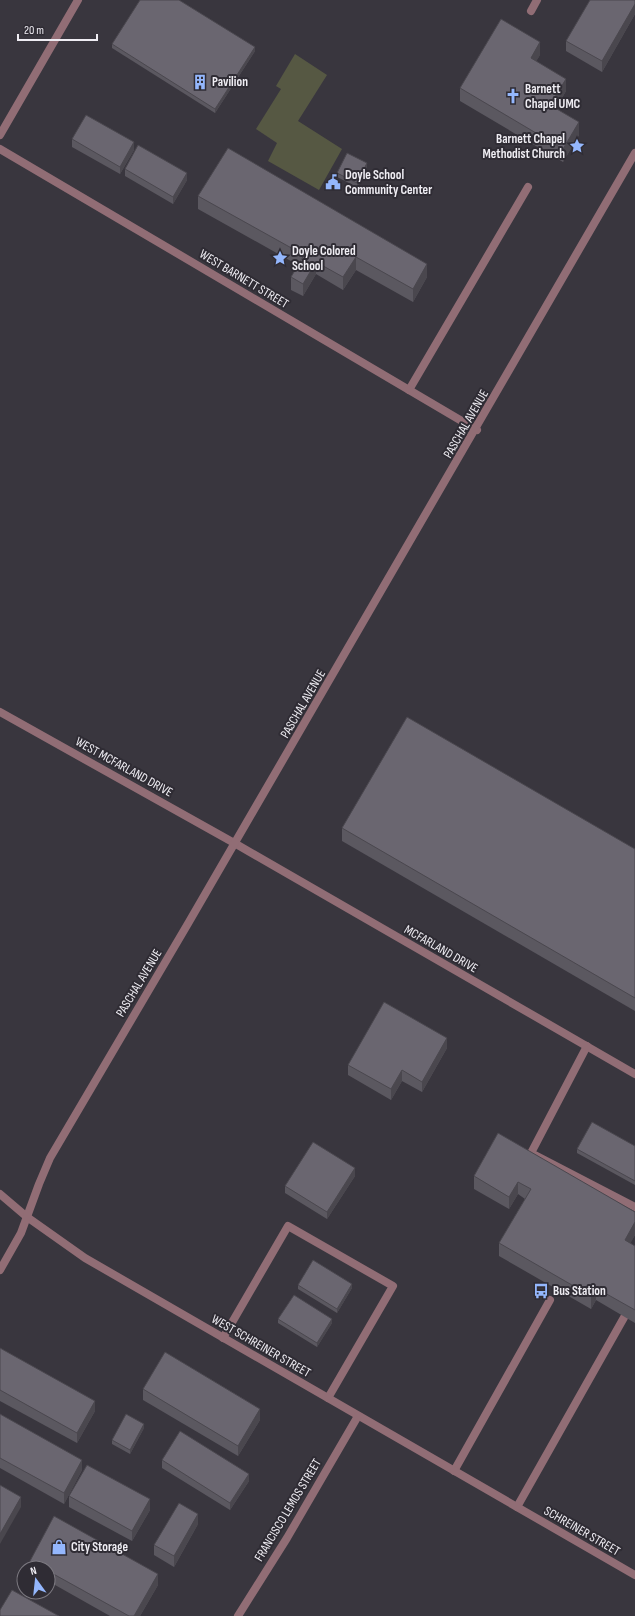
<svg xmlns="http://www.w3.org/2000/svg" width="635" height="1616" viewBox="0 0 635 1616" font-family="'Sofia Sans Condensed',sans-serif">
<rect width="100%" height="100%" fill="#39363e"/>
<!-- green -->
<path fill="#565843" d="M295 54 327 75 298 121 342 149 319 190 268 161 277 143 256 129 281 89 276 86Z"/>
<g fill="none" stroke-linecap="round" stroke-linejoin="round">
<!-- service -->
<g stroke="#916d75" stroke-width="8">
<path d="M531 11 537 0"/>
<path d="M409 390 528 187"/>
<path d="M587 1046 531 1153 635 1207"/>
<path d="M223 1338 288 1226 393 1286 328 1398"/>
<path d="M454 1471 550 1300"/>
<path d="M517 1507 635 1298"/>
</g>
<!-- minor -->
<g stroke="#916d75" stroke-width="8">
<path d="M0 135 78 0"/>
<path d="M0 149 477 430"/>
<path d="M0 712 236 844 635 1074"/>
<path d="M0 1194 27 1217 85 1258 635 1575"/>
<path d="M0 1270 21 1233 39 1184 50 1158C247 824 443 489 635 153"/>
<path d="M238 1616 287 1538 358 1416"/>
</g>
</g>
<!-- wall -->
<g fill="#5b5860">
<path d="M635 0V14L602 72 566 51V41Z"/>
<path d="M112 44 255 51 215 113 112 48Z"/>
<path d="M540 55 536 61 566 91 556 108 579 135 563 162 460 101V88Z"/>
<path d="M72 139 134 150 120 174 72 147Z"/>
<path d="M367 167 357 187 337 177V173Z"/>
<path d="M125 169 187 180 173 204 125 176Z"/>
<path d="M198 196 427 277 413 302 356 270 343 290 316 274 303 296 291 290V277L298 265 198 209Z"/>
<path d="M342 828 635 849V1011L342 841Z"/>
<path d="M447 1048 422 1092 402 1081 391 1100 348 1075V1065Z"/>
<path d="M498 1133 635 1235 630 1243 635 1246V1323L596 1300 591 1309 499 1256V1243L525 1199 518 1194 509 1209 474 1189V1176Z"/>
<path d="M635 1146V1185L577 1153V1149Z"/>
<path d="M355 1176 327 1219 285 1193V1186Z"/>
<path d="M298 1285 352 1288 337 1313 298 1289Z"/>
<path d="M278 1319 332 1323 317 1347 278 1323Z"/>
<path d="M0 1348 95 1411 77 1443 0 1401Z"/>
<path d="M143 1389 260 1420 238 1456 143 1400Z"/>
<path d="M0 1414 82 1470 64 1504 0 1468Z"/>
<path d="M144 1428 130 1454 112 1444V1440Z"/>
<path d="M162 1460 249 1481 230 1510 162 1468Z"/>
<path d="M69 1496 150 1510 132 1541 69 1507Z"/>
<path d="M198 1524 174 1567 154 1555V1545Z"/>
<path d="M30 1561 158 1585 140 1616H110L48 1581V1568H30Z"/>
</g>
<!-- shaded-wall -->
<g fill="#4a474e">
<path d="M635 4V14L602 72V61Z"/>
<path d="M540 42V55L531 70V58Z"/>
<path d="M255 47V51L215 113V109Z"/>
<path d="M566 79V91L550 118V105Z"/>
<path d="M579 122V135L563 162V149Z"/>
<path d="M134 142V150L120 174V167Z"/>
<path d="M367 163V167L357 187V183Z"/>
<path d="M187 173V180L173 204V197Z"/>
<path d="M356 257V270L343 290V277Z"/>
<path d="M316 262V274L303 296V284Z"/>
<path d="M427 264V277L413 302V289Z"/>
<path d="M447 1038V1048L422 1092V1082Z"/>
<path d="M402 1070V1081L391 1100V1089Z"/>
<path d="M355 1168V1176L327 1219V1212Z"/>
<path d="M518 1182V1194L509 1209V1197Z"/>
<path d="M635 1222V1235L625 1253V1240Z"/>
<path d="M352 1284V1288L337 1313V1309Z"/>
<path d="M596 1288V1300L591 1309V1296Z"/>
<path d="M332 1319V1323L317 1347V1343Z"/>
<path d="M95 1401V1411L77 1443V1433Z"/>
<path d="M260 1409V1420L238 1456V1446Z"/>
<path d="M144 1424V1428L130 1454V1450Z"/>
<path d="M82 1460V1470L64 1504V1493Z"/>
<path d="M249 1474V1481L230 1510V1503Z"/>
<path d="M21 1497V1507L0 1544V1534Z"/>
<path d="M150 1499V1510L132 1541V1531Z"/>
<path d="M198 1514V1524L174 1567V1556Z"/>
<path d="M158 1574V1585L140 1616H134Z"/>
</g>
<!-- building -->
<g fill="#6a6670" stroke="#4a474e">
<path d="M140 0H179L255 47 215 109 112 44Z"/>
<path d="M590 0H635V4L602 61 566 41Z"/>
<path d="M501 19 540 42 531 58 566 79 550 105 579 122 563 149 460 88Z"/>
<path d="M86 115 134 142 120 167 72 139Z"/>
<path d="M138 145 187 173 173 197 125 169Z"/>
<path d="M228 148 427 264 413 289 356 257 343 277 316 262 303 284 291 277 304 255 198 196Z"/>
<path d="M347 153 367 163 357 183 337 173Z"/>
<path d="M407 717 635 849V998L342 828Z"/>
<path d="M384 1002 447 1038 422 1082 402 1070 391 1089 348 1065Z"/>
<path d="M592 1122 635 1146V1181L577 1149Z"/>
<path d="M498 1133 635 1212V1222L625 1240 635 1246V1310L596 1288 591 1296 499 1243 531 1189 518 1182 509 1197 474 1176Z"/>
<path d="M313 1142 355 1168 327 1212 285 1186Z"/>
<path d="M313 1260 352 1284 337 1309 298 1285Z"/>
<path d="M294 1295 332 1319 317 1343 278 1319Z"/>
<path d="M0 1348 95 1401 77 1433 0 1390Z"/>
<path d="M165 1352 260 1409 238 1446 143 1389Z"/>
<path d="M0 1414 82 1460 64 1493 0 1458Z"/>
<path d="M126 1414 144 1424 130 1450 112 1440Z"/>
<path d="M180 1431 249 1474 230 1503 162 1460Z"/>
<path d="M87 1465 150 1499 132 1531 69 1496Z"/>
<path d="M0 1485 21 1497 0 1534Z"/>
<path d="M179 1503 198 1514 174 1556 154 1545Z"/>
<path d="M54 1516 158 1574 134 1616H129L48 1571V1568H43L30 1561Z"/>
<path d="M12 1590 59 1616H0V1610Z"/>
</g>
<!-- icons -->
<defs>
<g id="building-bare" transform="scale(1.2)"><path d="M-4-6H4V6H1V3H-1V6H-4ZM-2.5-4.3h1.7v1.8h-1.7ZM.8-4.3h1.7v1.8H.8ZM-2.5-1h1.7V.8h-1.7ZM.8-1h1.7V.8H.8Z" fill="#94b7fd" stroke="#2f2c34" stroke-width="2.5" paint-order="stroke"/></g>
<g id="church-bare" transform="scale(1.2)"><path d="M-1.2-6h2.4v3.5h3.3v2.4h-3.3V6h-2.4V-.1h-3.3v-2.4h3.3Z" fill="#94b7fd" stroke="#2f2c34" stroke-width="2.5" paint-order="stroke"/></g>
<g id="sight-bare" transform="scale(1.2)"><path d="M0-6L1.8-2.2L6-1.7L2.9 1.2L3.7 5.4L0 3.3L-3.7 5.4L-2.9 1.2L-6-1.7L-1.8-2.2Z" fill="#94b7fd" stroke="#2f2c34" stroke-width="2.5" paint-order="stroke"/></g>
<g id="civic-bare" transform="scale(1.2)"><path d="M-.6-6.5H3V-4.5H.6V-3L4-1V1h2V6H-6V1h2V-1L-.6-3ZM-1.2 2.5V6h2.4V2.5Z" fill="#94b7fd" stroke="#2f2c34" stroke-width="2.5" paint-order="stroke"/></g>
<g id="bus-bare" transform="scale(1.2)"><path d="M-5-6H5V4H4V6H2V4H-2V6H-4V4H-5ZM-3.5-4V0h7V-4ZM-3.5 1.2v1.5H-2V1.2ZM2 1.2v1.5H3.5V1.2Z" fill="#94b7fd" stroke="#2f2c34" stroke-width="2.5" paint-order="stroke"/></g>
<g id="shop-bare" transform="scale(1.2)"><path d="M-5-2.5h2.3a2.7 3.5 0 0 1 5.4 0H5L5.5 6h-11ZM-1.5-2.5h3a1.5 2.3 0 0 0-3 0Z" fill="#94b7fd" stroke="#2f2c34" stroke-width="2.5" paint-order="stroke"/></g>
</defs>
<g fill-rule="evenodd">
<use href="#building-bare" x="200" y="82"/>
<use href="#church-bare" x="513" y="96"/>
<use href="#sight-bare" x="577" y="146"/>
<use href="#civic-bare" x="333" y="182"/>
<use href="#sight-bare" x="280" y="258"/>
<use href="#bus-bare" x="541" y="1291"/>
<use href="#shop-bare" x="59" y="1547"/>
</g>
<g text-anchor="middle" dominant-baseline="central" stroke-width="4" stroke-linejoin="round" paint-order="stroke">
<!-- poi labels -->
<g font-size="13" font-weight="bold" fill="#efedf3" stroke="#2f2c34" text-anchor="start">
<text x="212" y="82">Pavilion</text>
<text x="525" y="89">Barnett<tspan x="525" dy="15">Chapel UMC</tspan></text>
<text x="565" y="139" text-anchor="end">Barnett Chapel<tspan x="565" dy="15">Methodist Church</tspan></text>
<text x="345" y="175">Doyle School<tspan x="345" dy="15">Community Center</tspan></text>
<text x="292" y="251">Doyle Colored<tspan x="292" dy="15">School</tspan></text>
<text x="553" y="1291">Bus Station</text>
<text x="71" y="1547">City Storage</text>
</g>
<!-- street labels -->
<g font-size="13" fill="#efedf3" stroke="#2f2c34">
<text transform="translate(244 279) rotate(31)">WEST BARNETT STREET</text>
<text transform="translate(466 424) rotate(-60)">PASCHAL AVENUE</text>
<text transform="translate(303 704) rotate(-60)">PASCHAL AVENUE</text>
<text transform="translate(124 767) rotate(29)">WEST MCFARLAND DRIVE</text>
<text transform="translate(441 949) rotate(30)">MCFARLAND DRIVE</text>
<text transform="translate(139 983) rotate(-59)">PASCHAL AVENUE</text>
<text transform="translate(261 1346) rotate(30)">WEST SCHREINER STREET</text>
<text transform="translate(288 1510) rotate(-59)">FRANCISCO LEMOS STREET</text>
<text transform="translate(582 1531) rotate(30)">SCHREINER STREET</text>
</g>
</g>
<!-- north arrow -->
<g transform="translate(36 1580) rotate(345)"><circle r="19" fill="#2f2c34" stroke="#7c7980"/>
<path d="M0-3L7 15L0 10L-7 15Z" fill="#94b7fd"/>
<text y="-6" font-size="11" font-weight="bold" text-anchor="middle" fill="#efedf3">N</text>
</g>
<!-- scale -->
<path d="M18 34v6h79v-6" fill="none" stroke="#efedf3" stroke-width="2"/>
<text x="24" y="34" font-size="12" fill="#efedf3" stroke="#2f2c34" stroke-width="3" paint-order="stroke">20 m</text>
</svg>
